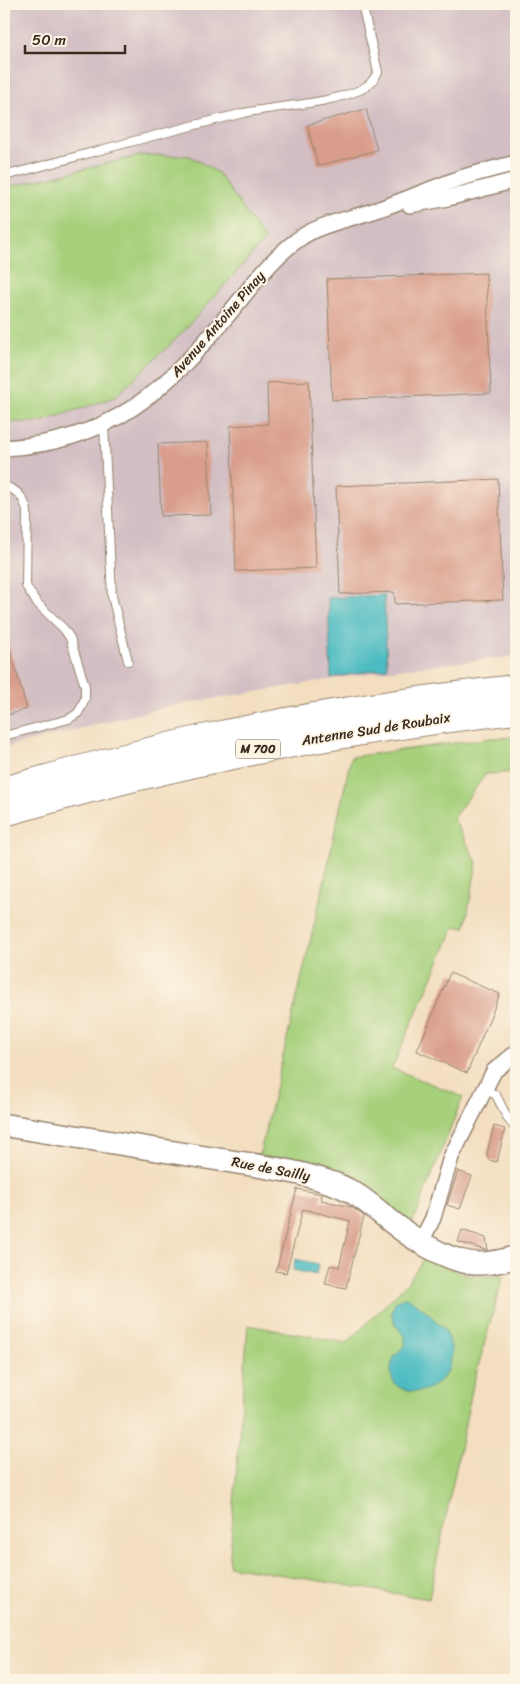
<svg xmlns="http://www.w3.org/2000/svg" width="520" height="1684" viewBox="0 0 520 1684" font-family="Sriracha,sans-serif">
<rect width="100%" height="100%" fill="#fcf5e5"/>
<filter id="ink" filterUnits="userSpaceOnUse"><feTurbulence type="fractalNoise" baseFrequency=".02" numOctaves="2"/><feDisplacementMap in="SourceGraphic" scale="10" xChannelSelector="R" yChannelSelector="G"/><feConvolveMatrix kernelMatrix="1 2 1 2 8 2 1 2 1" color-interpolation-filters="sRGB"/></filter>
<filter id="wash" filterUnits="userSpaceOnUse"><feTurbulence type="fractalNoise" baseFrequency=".0096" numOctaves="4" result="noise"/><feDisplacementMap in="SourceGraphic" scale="20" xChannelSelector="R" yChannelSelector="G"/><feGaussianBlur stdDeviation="1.12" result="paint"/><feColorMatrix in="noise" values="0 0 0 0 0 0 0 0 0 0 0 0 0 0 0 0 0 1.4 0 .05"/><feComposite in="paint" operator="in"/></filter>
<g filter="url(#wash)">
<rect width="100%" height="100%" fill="#f3dec0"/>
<!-- industrial -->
<path fill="#d2bec3" d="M4 4H516V656L382 671 165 707 4 748V422H41L115 397 182 333 265 240 190 156 143 155 4 188Z"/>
<!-- green -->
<g fill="#a6d07b" stroke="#707d4c">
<path d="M143 155 190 156 218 173 265 240 182 333 115 397 41 422H4V188Z"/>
<path d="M516 737V772L486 774 453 818 477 862 465 928 455 926 392 1068 463 1097 411 1226 331 1173 302 1159 259 1157 323 887 351 757 491 738Z"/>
<path d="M425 1257 467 1276H503L473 1385 429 1599 229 1566 248 1325 347 1343 407 1283Z"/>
</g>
<!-- water -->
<g fill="#4dbcc2" stroke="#447370">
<path d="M384 595 387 668 331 678 328 598Z"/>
<path d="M295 1259 318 1264 316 1275 293 1270Z"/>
<path d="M406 1297C422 1306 424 1309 436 1321 438 1324 442 1326 444 1329 452 1340 454 1358 448 1370 440 1386 419 1397 403 1389 395 1386 391 1380 391 1371 391 1359 396 1353 405 1346V1336L396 1326 391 1313 395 1302Z"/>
</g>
<g id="blocks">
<!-- building -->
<g fill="#d99d8b">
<path d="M366 109 377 150 318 166 307 125Z"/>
<path d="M486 273 491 393 332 400 327 279Z"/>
<path d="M309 381 316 568 236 571 230 426 268 424 267 383Z"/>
<path d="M208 442 211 515 161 516 158 444Z"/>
<path d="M498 479 503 600 395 604 394 592 340 594 336 486Z"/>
<path d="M4 639H7L27 709 4 716Z"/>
<path d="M450 973 500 994 467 1073 417 1051Z"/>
<path d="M494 1126 505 1129 497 1162 489 1160 487 1154Z"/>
<path d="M458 1171 472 1176 460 1209 447 1205Z"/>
<path d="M297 1189 322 1194 321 1200 351 1207 364 1216 346 1288 325 1284 330 1265 339 1267 350 1221 303 1209 286 1273 276 1271Z"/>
<path d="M462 1230 486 1238 488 1250H485L458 1242Z"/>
</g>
</g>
</g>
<g filter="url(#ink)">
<use href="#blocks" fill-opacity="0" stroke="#97846f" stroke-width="1"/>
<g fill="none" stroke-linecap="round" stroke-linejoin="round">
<!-- lane casing -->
<g stroke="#97846f" stroke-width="10">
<g id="lane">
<path d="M4 176C84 155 163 132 244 113 282 105 324 105 360 90 369 86 373 81 378 72L362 4"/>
<path d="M104 424 112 596 128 661"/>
<path d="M4 486C17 490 23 496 27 510L26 586 37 603 64 629 70 638 85 686V698L82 706 78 713 69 719 4 736"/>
<path d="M484 1089 496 1095 508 1119 516 1129"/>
</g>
</g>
<!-- street casing -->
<g stroke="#97846f" stroke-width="18">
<g id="street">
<path d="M410 205 448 198 516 180"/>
<path d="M4 448C113 442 166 390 232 310 251 287 271 259 296 241 318 224 347 220 373 211 402 202 429 189 458 179 477 173 497 168 516 163"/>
<path d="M421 1242 433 1218 451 1157 494 1071 516 1053"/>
</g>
</g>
<!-- secondary casing -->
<g stroke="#97846f" stroke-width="25">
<path id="secondary" d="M4 1125C72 1136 141 1147 209 1158 251 1165 295 1169 335 1184 355 1191 372 1206 388 1219 410 1237 443 1259 471 1263 486 1265 502 1261 516 1257"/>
</g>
<!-- highway casing -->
<g stroke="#97846f" stroke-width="30">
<g id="highway">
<path d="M4 791C67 773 130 756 194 741 300 717 408 701 516 689"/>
<path d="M4 812C171 763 343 729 516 710"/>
</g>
</g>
<!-- lane -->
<use href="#lane" stroke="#fff" stroke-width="8"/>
<!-- street -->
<use href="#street" stroke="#fff" stroke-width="15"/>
<!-- secondary -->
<use href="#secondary" stroke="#fff" stroke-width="22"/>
<!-- highway -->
<use href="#highway" stroke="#fff" stroke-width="28"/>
</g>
</g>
<g text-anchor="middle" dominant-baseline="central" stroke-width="4" stroke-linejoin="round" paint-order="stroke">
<!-- shield labels -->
<rect fill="#fcf5e5" stroke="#75675a" stroke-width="1" x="235.5" y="739.5" width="45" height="19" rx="4"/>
<g font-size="12" font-weight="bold" fill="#3b2a1e">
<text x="258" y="749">M 700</text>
</g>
<!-- street labels -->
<g font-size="14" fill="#3b2a1e" stroke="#fcf5e5">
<text transform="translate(218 324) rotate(-49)">Avenue Antoine Pinay</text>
<text transform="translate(376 729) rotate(-9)">Antenne Sud de Roubaix</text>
<text transform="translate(271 1169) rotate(11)">Rue de Sailly</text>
</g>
</g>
<!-- margin -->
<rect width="520" height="1684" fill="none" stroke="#fcf5e5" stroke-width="20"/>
<!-- scale -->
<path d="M25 45v8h100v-8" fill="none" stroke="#3b2a1e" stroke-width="2.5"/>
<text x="32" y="45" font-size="15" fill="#3b2a1e" stroke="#fcf5e5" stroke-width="4" paint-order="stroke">50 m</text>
</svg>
